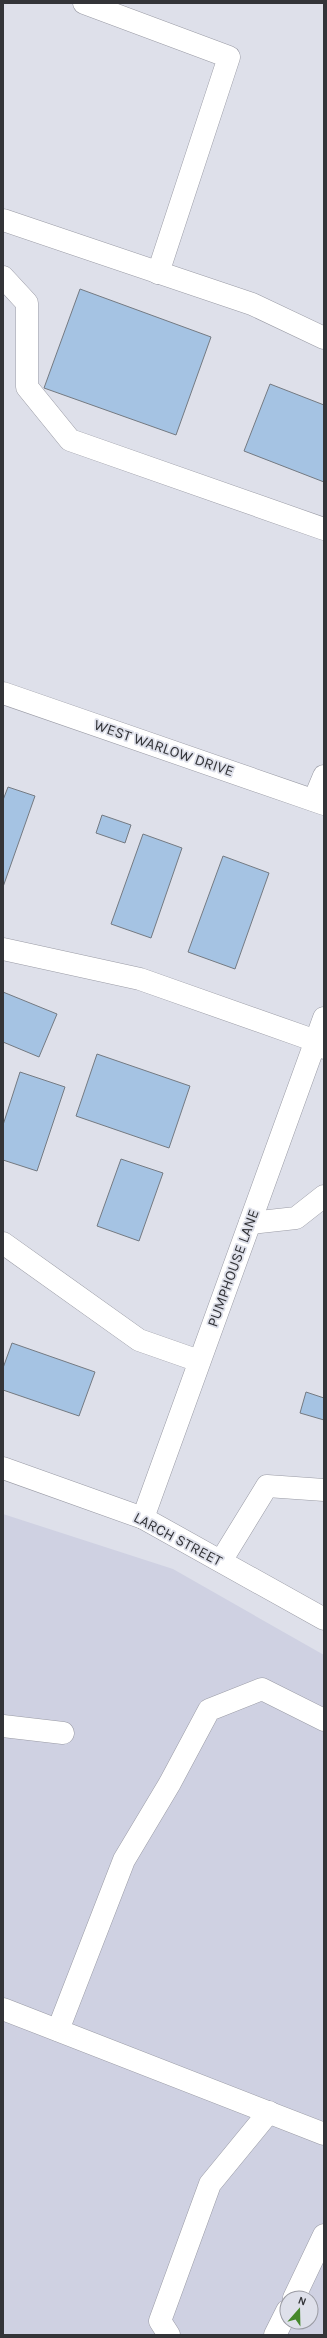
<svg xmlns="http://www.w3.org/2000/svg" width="327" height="2338" viewBox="0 0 327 2338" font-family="Karla,sans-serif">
<rect width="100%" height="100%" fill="#dee0ea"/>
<!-- built -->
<path fill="#cfd1e2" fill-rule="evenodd" d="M3 1514 173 1569 324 1655V2335H3ZM287 2298H311V2322H287Z"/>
<!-- building -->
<g fill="#a5c3e3" stroke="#747a82">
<path d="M80 289 211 337 176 435 44 388Z"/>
<path d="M270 384 324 405V482L244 451Z"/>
<path d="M8 787 35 796 3 887V800Z"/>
<path d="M102 815 131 825 125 843 96 833Z"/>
<path d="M143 834 182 848 151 938 111 924Z"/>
<path d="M223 856 269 873 235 969 188 952Z"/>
<path d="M3 992 57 1014 39 1057 3 1042Z"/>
<path d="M97 1054 190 1086 169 1148 76 1116Z"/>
<path d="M20 1072 65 1087 37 1171 3 1160V1125Z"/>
<path d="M121 1159 163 1173 139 1241 97 1226Z"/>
<path d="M12 1343 95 1372 79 1416 3 1390V1368Z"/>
<path d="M306 1392 324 1398V1420L300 1413Z"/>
</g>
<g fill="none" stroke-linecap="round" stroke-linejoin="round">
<!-- minor casing -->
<g stroke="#9a9ba5" stroke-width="23">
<g id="minor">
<path d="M84 3 229 57 158 273"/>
<path d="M3 220 252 304 324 338"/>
<path d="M3 277 27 303V387L70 440 324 529"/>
<path d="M3 693 324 804"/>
<path d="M314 800 324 776"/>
<path d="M3 949 140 979 316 1041 324 1048"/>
<path d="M250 1223 296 1218 324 1196"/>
<path d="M3 1243 139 1340 199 1361"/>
<path d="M3 1468 143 1518 324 1619"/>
<path d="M143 1518 324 1018"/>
<path d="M221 1561 267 1486 324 1490"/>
<path d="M3 1726 63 1733"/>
<path d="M3 2009 324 2134"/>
<path d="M58 2030 124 1860 170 1783 209 1710 262 1689 324 1720"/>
<path d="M294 2298 324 2235"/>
<path d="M169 2335 160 2321 210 2184 269 2112"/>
<path d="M275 2335 287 2311"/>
</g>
</g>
<!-- minor -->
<use href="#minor" stroke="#fff" stroke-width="22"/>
</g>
<g text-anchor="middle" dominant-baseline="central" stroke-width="3.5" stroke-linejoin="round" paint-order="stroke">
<!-- street labels -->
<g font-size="15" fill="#333438" stroke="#dee0ea">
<text transform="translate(164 748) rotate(19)">WEST WARLOW DRIVE</text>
<text transform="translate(233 1268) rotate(-70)">PUMPHOUSE LANE</text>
<text transform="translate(178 1539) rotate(28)">LARCH STREET</text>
</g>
</g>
<!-- border -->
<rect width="327" height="2338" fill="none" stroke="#333438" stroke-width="8"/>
<!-- north arrow -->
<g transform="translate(299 2310) rotate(20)"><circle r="19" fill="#dee0ea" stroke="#9a9ba3"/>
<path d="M0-3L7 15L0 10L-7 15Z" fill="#45872a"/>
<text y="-6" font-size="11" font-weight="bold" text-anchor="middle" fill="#333438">N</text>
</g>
</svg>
